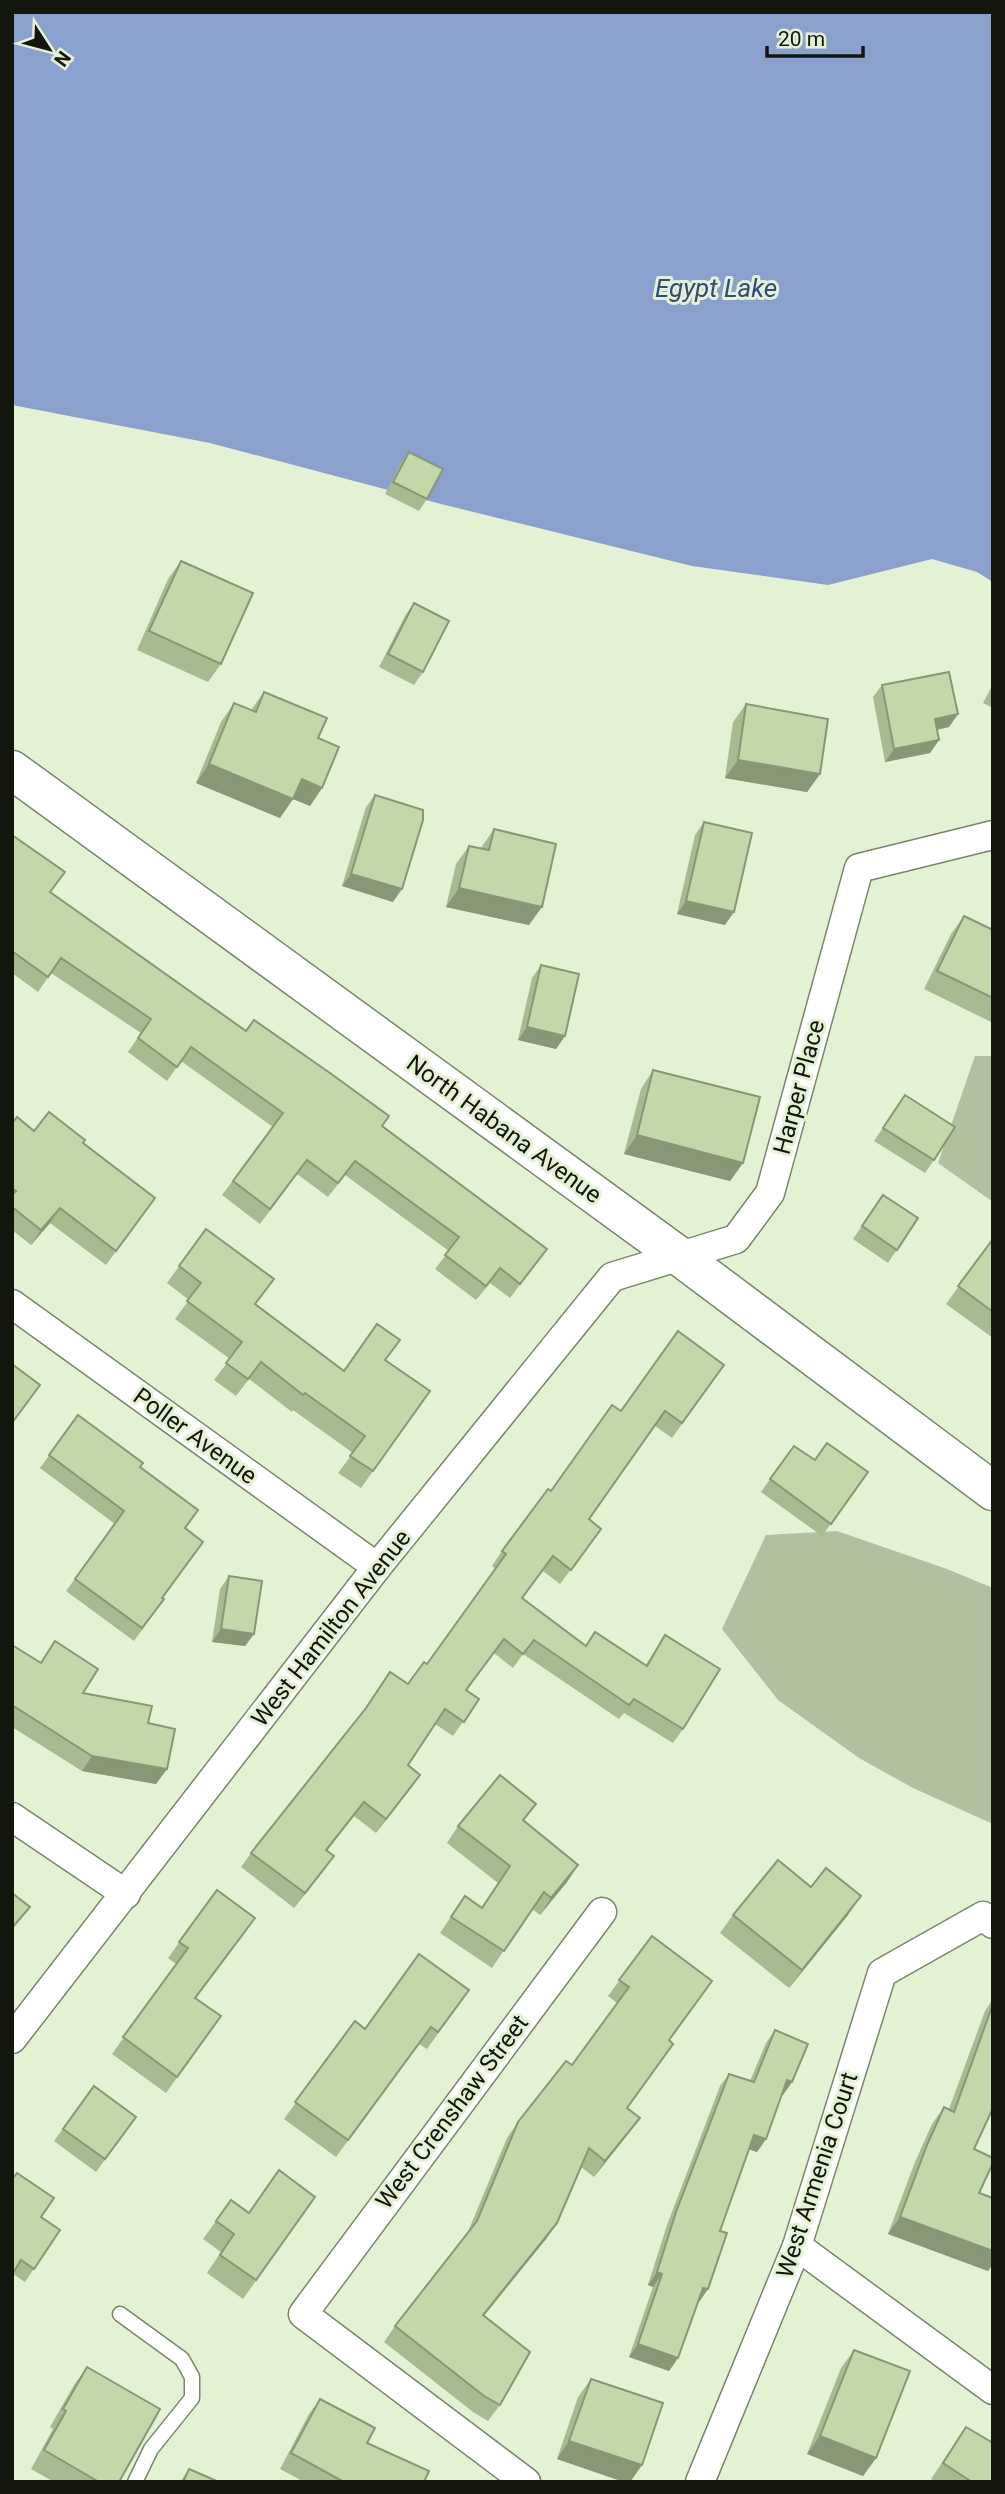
<svg xmlns="http://www.w3.org/2000/svg" width="1005" height="2494" viewBox="0 0 1005 2494" font-family="Roboto,sans-serif">
<rect width="100%" height="100%" fill="#e4f2d4"/>
<!-- green -->
<g fill="#b1c09f">
<path d="M975 1056H993V1202L938 1163Z"/>
<path d="M837 1531 947 1569 993 1588V1824L913 1788 859 1758 778 1700 722 1629 766 1535Z"/>
</g>
<!-- water -->
<path fill="#8ba1cd" d="M12 12H993V582L977 572 932 559 828 585 692 566 441 504 210 443 12 405Z"/>
<g fill="none" stroke-linecap="round" stroke-linejoin="round">
<!-- lane casing -->
<g stroke="#7a866b" stroke-width="17">
<path id="lane" d="M120 2314 182 2359 192 2377V2398L151 2449 135 2482"/>
</g>
<!-- street casing -->
<g stroke="#7a866b" stroke-width="31">
<g id="street">
<path d="M12 1304 377 1567"/>
<path d="M12 1817 126 1894"/>
<path d="M12 2039 377 1567 612 1277 736 1239 770 1193 859 868 993 835"/>
<path d="M797 2246 993 2390"/>
<path d="M526 2482 303 2314 602 1912"/>
<path d="M700 2482 797 2246 882 1973 983 1916 993 1924"/>
</g>
</g>
<!-- secondary casing -->
<g stroke="#7a866b" stroke-width="41">
<path id="secondary" d="M12 770 679 1256 993 1491"/>
</g>
<!-- lane -->
<use href="#lane" stroke="#fff" stroke-width="14"/>
<!-- street -->
<use href="#street" stroke="#fff" stroke-width="28"/>
<!-- secondary -->
<use href="#secondary" stroke="#fff" stroke-width="38"/>
</g>
<!-- wall -->
<g fill="#a7ba90">
<path d="M409 452 427 499 419 511 385 494 400 464Z"/>
<path d="M181 561 221 664 208 682 137 650 168 579Z"/>
<path d="M414 603 423 672 414 685 379 667 405 616Z"/>
<path d="M993 684V708L983 703Z"/>
<path d="M882 685 958 714 949 727 937 730 939 740 930 753 885 762 873 697Z"/>
<path d="M264 692 318 738 322 788 310 806 293 799 280 818 196 783 221 722 234 703 251 710Z"/>
<path d="M746 704 820 774 807 792 725 778 733 722Z"/>
<path d="M375 795 393 902 342 886 366 807Z"/>
<path d="M704 822 725 925 677 914 695 835Z"/>
<path d="M494 829 529 925 446 907 456 864 469 846 481 848Z"/>
<path d="M12 835 51 892 246 1031 383 1126 547 1249 510 1298 490 1283 476 1300 435 1269 449 1251 345 1175 328 1197 297 1174 260 1224 222 1195 273 1127 181 1061 167 1081 128 1052 141 1033 51 973 38 992 12 973Z"/>
<path d="M964 916 993 930V1023L924 989 951 934Z"/>
<path d="M541 965 565 1036 556 1049 518 1040 532 978Z"/>
<path d="M653 1070 743 1163 730 1181 624 1154 641 1089Z"/>
<path d="M905 1095 934 1160 925 1173 874 1141Z"/>
<path d="M12 1123 34 1131 83 1143 155 1198 106 1265 50 1223 31 1245 12 1230Z"/>
<path d="M883 1195 918 1218 888 1263 853 1239Z"/>
<path d="M206 1229 255 1304 344 1371 385 1360 430 1391 361 1488 338 1473 353 1453 293 1410 292 1412 249 1379 236 1396 214 1380 230 1359 175 1319 189 1300 167 1283Z"/>
<path d="M993 1239V1338L946 1304Z"/>
<path d="M724 1365 672 1438 655 1426 589 1520 601 1529 560 1584 543 1571 522 1598 585 1645 645 1666 665 1635 683 1729 673 1743 624 1713 619 1719 523 1654 513 1668 494 1653 467 1690 479 1699 453 1736 435 1724 408 1765 410 1789 376 1833 354 1816 327 1851 324 1870 294 1908 241 1867 251 1853 427 1664 496 1569 492 1566 502 1551 551 1491 621 1411Z"/>
<path d="M78 1415 140 1467 185 1528 163 1598 155 1612 134 1641 66 1591 115 1524 40 1468Z"/>
<path d="M794 1446 815 1460 868 1472 822 1536 761 1492Z"/>
<path d="M229 1576 254 1634 245 1646 212 1642 220 1589Z"/>
<path d="M55 1641 83 1693 148 1723 167 1769 156 1784 82 1771 12 1727V1645L41 1662Z"/>
<path d="M524 1821 578 1865 567 1882 540 1915 532 1909 492 1968 440 1933 465 1896 482 1908 498 1883 447 1843 458 1826Z"/>
<path d="M217 1890 255 1918 196 1998 221 2016 166 2093 112 2054 176 1964 168 1958Z"/>
<path d="M733 1915H848L789 1988 720 1933Z"/>
<path d="M652 1936 669 2041 627 2108 640 2118 594 2177 581 2167 557 2223 546 2239 484 2316 500 2405 488 2421 473 2412 384 2342 395 2326 467 2234 507 2138 518 2122 572 2065 617 2003 608 1996Z"/>
<path d="M469 1990 427 2049 419 2044 336 2157 284 2119 355 2021 365 2029Z"/>
<path d="M993 1999V2108L974 2149 979 2193 993 2198V2264L988 2271 888 2234 915 2162 932 2124 944 2107 949 2109 985 2011Z"/>
<path d="M775 2030 792 2082 783 2095 782 2094 766 2139 757 2152 749 2149 720 2231 708 2289 699 2302H698L678 2358 669 2371 629 2357 653 2287 648 2285 667 2225 720 2086 729 2074 750 2081 766 2043Z"/>
<path d="M94 2086 136 2117 96 2172 54 2141Z"/>
<path d="M315 2197 243 2299 207 2273 221 2252 203 2239 231 2200 249 2213Z"/>
<path d="M41 2217 60 2230 25 2282 13 2274Z"/>
<path d="M854 2350 876 2458 863 2476 807 2454 841 2368Z"/>
<path d="M87 2367 119 2482H54L31 2469 53 2429 50 2427 74 2385Z"/>
<path d="M591 2379 642 2465 630 2482H624L557 2459 578 2397Z"/>
<path d="M320 2399 367 2443 424 2482H304L280 2469 309 2414Z"/>
<path d="M966 2427 993 2482H935L931 2479Z"/>
<path d="M189 2469 219 2482H180Z"/>
</g>
<!-- shaded-wall -->
<g fill="#889776">
<path d="M958 714 949 727 926 732 935 719Z"/>
<path d="M939 740 930 753 885 762 894 749Z"/>
<path d="M738 760 820 774 807 792 725 778Z"/>
<path d="M209 764 302 779 322 788 310 806 293 799 280 818 196 783Z"/>
<path d="M351 874 402 889 393 902 342 886Z"/>
<path d="M459 888 542 907 529 925 446 907Z"/>
<path d="M686 901 734 912 725 925 677 914Z"/>
<path d="M527 1027 565 1036 556 1049 518 1040Z"/>
<path d="M637 1135 743 1163 730 1181 624 1154Z"/>
<path d="M60 1208 50 1223 31 1245 41 1230Z"/>
<path d="M221 1629 254 1634 245 1646 212 1642Z"/>
<path d="M92 1756 167 1769 156 1784 82 1771Z"/>
<path d="M420 1775 410 1789 376 1833 386 1819Z"/>
<path d="M364 1802 354 1816 316 1864 326 1850Z"/>
<path d="M334 1856 324 1870 294 1908 305 1893Z"/>
<path d="M578 1865 567 1882 540 1915 551 1898Z"/>
<path d="M861 1896 848 1915 789 1988 802 1970Z"/>
<path d="M255 1918 244 1934 184 2014 195 1998Z"/>
<path d="M787 2080 792 2082 783 2095 778 2093Z"/>
<path d="M640 2118 628 2134 594 2177 605 2161Z"/>
<path d="M754 2135 766 2139 757 2152 745 2148Z"/>
<path d="M900 2217 993 2251V2264L988 2271 888 2234Z"/>
<path d="M557 2223 546 2239 471 2331 483 2315Z"/>
<path d="M657 2272 662 2274 653 2287 648 2285Z"/>
<path d="M703 2288 708 2289 699 2302 694 2300Z"/>
<path d="M638 2344 678 2358 669 2371 629 2357Z"/>
<path d="M820 2436 876 2458 863 2476 807 2454Z"/>
<path d="M569 2441 642 2465 630 2482H624L557 2459Z"/>
</g>
<!-- building -->
<g fill="#c2d8a8" stroke="#889776" stroke-width="2">
<path d="M409 452 443 469 427 499 393 482Z"/>
<path d="M181 561 253 593 221 664 149 631Z"/>
<path d="M414 603 449 621 423 672 388 654Z"/>
<path d="M949 672 958 714 935 719 939 740 894 749 882 685Z"/>
<path d="M264 692 327 718 318 738 339 747 322 788 302 779 293 799 209 764 234 703 256 712Z"/>
<path d="M746 704 828 719 820 774 738 760Z"/>
<path d="M375 795 423 810V820L402 889 351 874Z"/>
<path d="M704 822 752 833 734 912 686 901Z"/>
<path d="M494 829 556 844 542 907 459 888 469 846 489 850Z"/>
<path d="M12 835 65 872 50 892 246 1031 254 1020 330 1073 389 1116 382 1126 547 1249 520 1284 500 1268 486 1286 445 1255 459 1237 355 1161 338 1183 307 1160 270 1209 233 1181 283 1113 191 1047 177 1067 138 1038 151 1019 61 958 48 977 12 951Z"/>
<path d="M964 916 993 930V998L937 971Z"/>
<path d="M541 965 579 974 565 1036 527 1027Z"/>
<path d="M653 1070 760 1097 743 1163 637 1135Z"/>
<path d="M905 1095 955 1127 934 1160 883 1128Z"/>
<path d="M49 1112 85 1140 83 1143 155 1198 116 1251 60 1208 41 1230 12 1207V1195L16 1191 12 1188V1123L17 1117 34 1131Z"/>
<path d="M883 1195 918 1218 897 1250 862 1226Z"/>
<path d="M206 1229 274 1279 255 1304 344 1371 377 1324 400 1340 385 1360 430 1391 373 1471 350 1456 365 1436 305 1393 303 1395 261 1362 248 1379 226 1363 242 1342 187 1301 201 1283 179 1266Z"/>
<path d="M993 1239V1312L958 1286Z"/>
<path d="M678 1331 724 1365 682 1423 665 1411 589 1519 601 1529 571 1570 553 1556 522 1598 586 1646 595 1632 647 1666 665 1635 720 1669 683 1729 634 1699 629 1705 534 1640 523 1654 504 1639 466 1690 479 1699 464 1722 445 1709 408 1765 420 1775 386 1819 364 1802 326 1850 334 1856 305 1893 251 1853 366 1708 390 1672 408 1684 424 1662 427 1664 506 1554 502 1551 548 1489 551 1491 612 1405 621 1411Z"/>
<path d="M12 1364 40 1385 12 1423Z"/>
<path d="M78 1415 143 1463 140 1467 198 1510 185 1528 203 1542 162 1598 164 1599 142 1628 75 1579 124 1511 49 1455Z"/>
<path d="M827 1443 868 1472 831 1524 770 1479 794 1446 815 1460Z"/>
<path d="M229 1576 262 1581 254 1634 221 1629Z"/>
<path d="M55 1641 98 1669 83 1693 152 1706 148 1723 175 1729 167 1769 92 1756 12 1705V1645L41 1663Z"/>
<path d="M500 1775 536 1804 523 1820 578 1865 551 1898 544 1892 504 1951 451 1917 465 1896 482 1908 510 1866 458 1826Z"/>
<path d="M778 1860 811 1887 826 1868 861 1896 802 1970 733 1915Z"/>
<path d="M217 1890 255 1918 195 1998 221 2016 177 2077 123 2037 188 1948 179 1942Z"/>
<path d="M12 1893 30 1907 12 1928Z"/>
<path d="M652 1936 712 1981 669 2040 673 2044 627 2108 640 2118 605 2161 589 2148 557 2223 483 2315 530 2352 500 2405 484 2396 395 2326 477 2221 518 2122 566 2061 572 2065 629 1987 619 1980Z"/>
<path d="M419 1954 469 1990 438 2032 431 2027 348 2140 295 2102 355 2021 365 2029Z"/>
<path d="M993 2004V2108L974 2149 993 2158V2163L979 2193 993 2198V2251L900 2217 927 2145 944 2107 954 2112Z"/>
<path d="M775 2030 808 2044 792 2082 787 2080 766 2139 754 2135 720 2231 727 2233 708 2289 703 2288 678 2358 638 2344 662 2274 657 2272 676 2212 729 2074 754 2082Z"/>
<path d="M94 2086 136 2117 105 2159 63 2129Z"/>
<path d="M279 2170 315 2197 256 2280 220 2255 234 2234 216 2221 231 2200 249 2213Z"/>
<path d="M17 2173 54 2198 41 2217 60 2230 34 2269 21 2260 12 2275V2179Z"/>
<path d="M854 2350 910 2371 876 2458 820 2436Z"/>
<path d="M87 2367 160 2409 119 2482H99L44 2450 66 2411 63 2409Z"/>
<path d="M591 2379 663 2403 642 2465 569 2441Z"/>
<path d="M320 2399 375 2428 367 2443 429 2471 424 2482H344L291 2453Z"/>
<path d="M966 2427 993 2443V2482H972L943 2463Z"/>
<path d="M189 2469 219 2482H183Z"/>
</g>
<g text-anchor="middle" dominant-baseline="central" stroke-width="6" stroke-linejoin="round" paint-order="stroke">
<!-- street labels -->
<g font-size="24" fill="#12160c" stroke="#e4f2d4">
<text transform="translate(799 1087) rotate(-75)">Harper Place</text>
<text transform="translate(504 1129) rotate(36)">North Habana Avenue</text>
<text transform="translate(195 1436) rotate(36)">Poller Avenue</text>
<text transform="translate(331 1628) rotate(-52)">West Hamilton Avenue</text>
<text transform="translate(452 2112) rotate(-53)">West Crenshaw Street</text>
<text transform="translate(817 2175) rotate(-72)">West Armenia Court</text>
</g>
<!-- water labels -->
<g font-size="26" font-style="italic" fill="#304a82" stroke="#e4f2d4">
<text x="716" y="288">Egypt Lake</text>
</g>
</g>
<!-- border -->
<rect width="1005" height="2494" fill="none" stroke="#12160c" stroke-width="28"/>
<!-- north arrow -->
<g transform="translate(49 49) rotate(126)" stroke="#e4f2d4" stroke-width="5" paint-order="stroke">
<path d="M0-5L12 26L0 18L-12 26Z" fill="#12160c"/>
<text y="-10" font-size="19" font-weight="bold" text-anchor="middle" fill="#12160c">N</text>
</g>
<!-- scale -->
<path d="M767 46v10h96v-10" fill="none" stroke="#12160c" stroke-width="3.5"/>
<text x="778" y="46" font-size="21" fill="#12160c" stroke="#e4f2d4" stroke-width="5" paint-order="stroke">20 m</text>
</svg>
